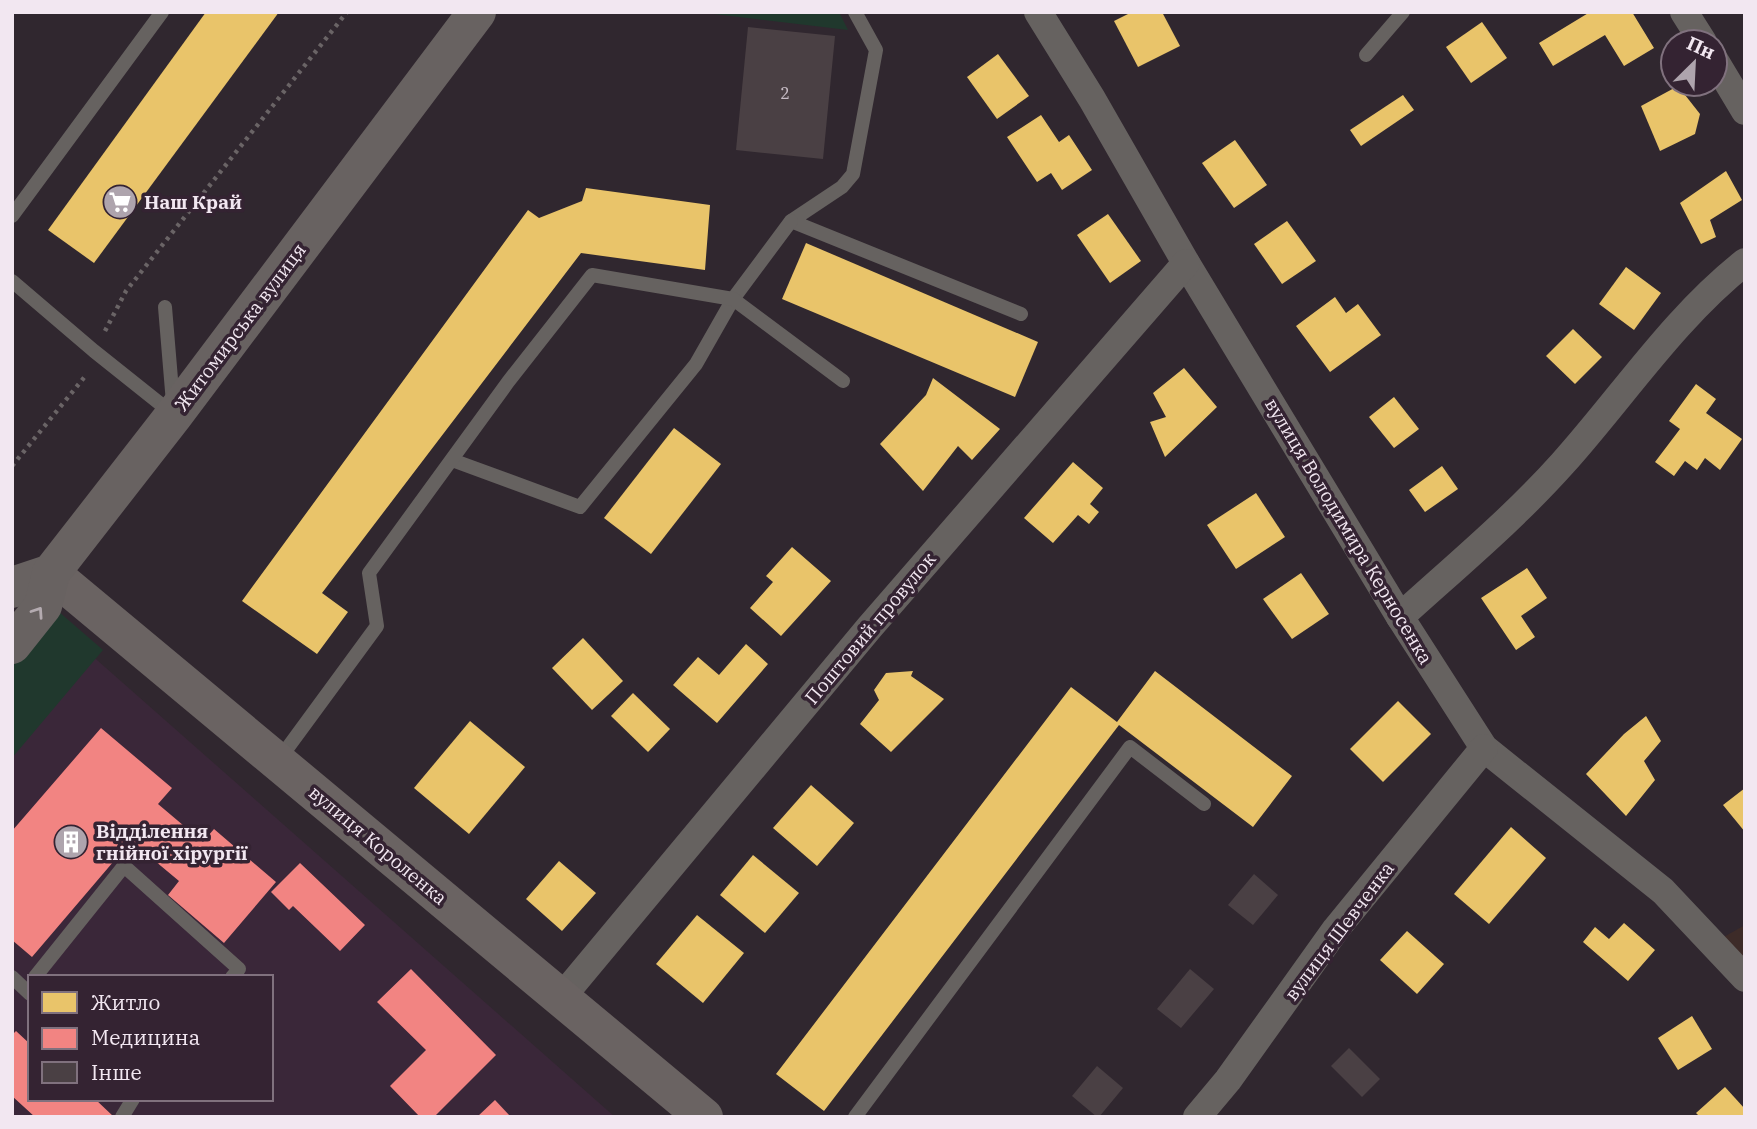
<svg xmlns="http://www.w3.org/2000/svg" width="1757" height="1129" viewBox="0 0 1757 1129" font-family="'IBM Plex Serif',serif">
<rect width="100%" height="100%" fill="#30272f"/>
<!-- industrial -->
<path fill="#3d2b28" d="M1745 925V984L1722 938Z"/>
<!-- built -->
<path fill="#3a2739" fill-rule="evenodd" d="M72 638 615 1117H12V717ZM30 977H271V1099H30Z"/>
<!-- green -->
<g fill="#20382d">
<path d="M697 12H839L848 30Z"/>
<path d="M58 611 103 650 12 758V667Z"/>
</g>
<!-- homes -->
<g fill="#e9c46a">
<path d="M206 12H279L94 263 48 230Z"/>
<path d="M1132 12H1162L1180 46 1138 67 1114 21Z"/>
<path d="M1590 12H1632L1654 48 1624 66 1605 35 1553 66 1539 43Z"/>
<path d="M1482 22 1507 58 1471 83 1446 47Z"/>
<path d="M998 54 1029 96 997 119 967 77Z"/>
<path d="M1678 86 1700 114 1695 134 1660 151 1641 106Z"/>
<path d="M1403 95 1414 110 1361 146 1350 130Z"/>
<path d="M1041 115 1059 142 1069 135 1092 170 1062 190 1051 173 1037 182 1007 137Z"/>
<path d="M1235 140 1267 185 1234 208 1202 163Z"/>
<path d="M1726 171 1742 200 1710 220 1716 237 1701 244 1680 203Z"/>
<path d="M586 188 710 205 705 270 581 253 322 593 348 612 317 654 242 601 528 210 539 218 582 201Z"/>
<path d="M1108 214 1141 261 1110 283 1077 235Z"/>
<path d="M1287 221 1316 261 1282 284 1254 244Z"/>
<path d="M806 243 1038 342 1015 397 782 299Z"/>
<path d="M1626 267 1661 293 1634 330 1599 304Z"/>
<path d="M1335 297 1346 313 1358 304 1381 335 1330 372 1296 326Z"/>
<path d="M1573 329 1602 357 1575 384 1546 356Z"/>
<path d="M1184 368 1217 407 1165 457 1150 422 1166 417 1153 393Z"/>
<path d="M933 378 1000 429 972 460 958 446 923 491 880 444 926 395Z"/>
<path d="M1696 384 1716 399 1706 413 1742 439 1720 470 1705 458 1697 470 1685 461 1674 476 1655 462 1680 429 1669 421Z"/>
<path d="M1394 397 1419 429 1394 448 1369 417Z"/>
<path d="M674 428 721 464 651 554 604 518Z"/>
<path d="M1073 462 1103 488 1090 504 1099 512 1089 524 1078 515 1053 543 1024 518Z"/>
<path d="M1442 466 1458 489 1425 512 1409 490Z"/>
<path d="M1256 493 1285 537 1236 569 1207 525Z"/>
<path d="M792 547 831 581 781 636 750 608 773 582 766 576Z"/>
<path d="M1527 568 1547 598 1521 616 1535 637 1516 650 1481 598Z"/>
<path d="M1301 573 1329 614 1292 639 1263 599Z"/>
<path d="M583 638 623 681 592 710 552 668Z"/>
<path d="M746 644 768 664 717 723 673 685 698 657 719 675Z"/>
<path d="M913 671 911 676 944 699 891 752 860 724 879 700 874 690 886 673Z"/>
<path d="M1155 671 1292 776 1253 827 1119 725 824 1111 776 1074 1071 687 1117 722Z"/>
<path d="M633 693 670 729 648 752 611 716Z"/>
<path d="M1398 701 1431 734 1383 782 1350 749Z"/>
<path d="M1646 716 1661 741 1644 761 1655 780 1626 816 1586 774 1624 734Z"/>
<path d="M470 721 525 767 469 834 414 788Z"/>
<path d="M811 785 854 823 817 866 773 828Z"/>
<path d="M1745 788V832L1723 805Z"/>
<path d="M1511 827 1546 858 1489 924 1454 894Z"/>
<path d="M753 855 799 893 765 933 720 895Z"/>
<path d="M559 861 596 893 562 931 526 899Z"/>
<path d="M697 915 744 953 703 1003 656 964Z"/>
<path d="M1624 923 1655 950 1628 981 1583 942 1595 927 1609 939Z"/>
<path d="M1407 931 1444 964 1417 994 1380 960Z"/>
<path d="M1692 1016 1712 1049 1678 1070 1658 1038Z"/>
<path d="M1725 1087 1745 1109V1117H1700L1696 1113Z"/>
</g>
<!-- health -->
<g fill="#f28482">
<path d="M101 728 172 788 158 804 203 842 214 829 276 882 224 943 168 895 179 881 131 841 32 957 12 940V831Z"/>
<path d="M300 863 365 925 340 951 293 906 289 910 271 892Z"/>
<path d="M411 969 496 1055 434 1117H420L390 1086 426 1050 377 1002Z"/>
<path d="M16 1031 30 1044V1099H95L114 1117H35L12 1096V1035Z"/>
<path d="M495 1100 511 1117H477Z"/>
</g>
<!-- building -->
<g fill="#4a4044">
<path d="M748 27 835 36 823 159 736 150Z"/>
<path d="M1254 874 1278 895 1253 925 1228 905Z"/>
<path d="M1190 969 1214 989 1181 1028 1157 1009Z"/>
<path d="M1349 1048 1380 1079 1362 1097 1331 1066Z"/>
<path d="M1097 1066 1123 1088 1099 1117H1097L1072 1096Z"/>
</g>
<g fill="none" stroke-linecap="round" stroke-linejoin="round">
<!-- path -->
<g stroke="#6a6466" stroke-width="4.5" stroke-dasharray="3.5 5" stroke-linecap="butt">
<path d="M105 331 126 291 347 12"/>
<path d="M12 466 87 374"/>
</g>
<!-- service -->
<g stroke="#666260" stroke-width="14">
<path d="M855 12 876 50 853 174 842 187 791 221 1021 314"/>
<path d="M1366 55 1403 12"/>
<path d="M12 216 162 12"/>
<path d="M12 281 94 351 173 414"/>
<path d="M165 307 173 403"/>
<path d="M452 460 580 507 696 364 733 299 791 221"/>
<path d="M278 761 377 626 369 573 508 382 592 275 733 299 843 381"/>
<path d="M12 977 30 994"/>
<path d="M35 977 124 866 239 969 232 977"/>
<path d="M122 1117 133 1099"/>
<path d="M855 1117 1130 747 1204 804"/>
</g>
<!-- minor -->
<g stroke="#666260" stroke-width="28">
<path d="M1038 12 1092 99 1186 263 1400 617 1484 748 1663 891 1745 978"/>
<path d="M1684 12 1703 42"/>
<path d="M1715 61 1745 111"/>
<path d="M1400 617C1455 567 1513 519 1563 463 1623 396 1674 318 1745 262"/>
<path d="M561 998 869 628 1186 263"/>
<path d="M1197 1117 1228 1080 1336 929 1484 748"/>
</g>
<!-- secondary -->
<path stroke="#6a6362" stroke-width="38" d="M51 573 704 1117"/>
<!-- primary -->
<g stroke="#686261" stroke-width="38">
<path d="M12 589 15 585 51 573"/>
<path d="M12 645 43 606 51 573 174 415 477 12"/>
</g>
</g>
<!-- one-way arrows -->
<defs><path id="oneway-chevron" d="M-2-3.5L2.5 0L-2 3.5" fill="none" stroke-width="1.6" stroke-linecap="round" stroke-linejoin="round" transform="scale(1.75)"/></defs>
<use stroke="#b4abb0" href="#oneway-chevron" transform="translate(38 612) rotate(-56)"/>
<!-- icons -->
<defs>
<g id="supermarket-disc" transform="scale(1.75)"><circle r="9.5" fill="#aea4ad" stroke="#342332"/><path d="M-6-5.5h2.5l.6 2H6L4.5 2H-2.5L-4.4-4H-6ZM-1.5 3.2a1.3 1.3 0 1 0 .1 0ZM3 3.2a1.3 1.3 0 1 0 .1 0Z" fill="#fff"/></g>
<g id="building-disc" transform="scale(1.75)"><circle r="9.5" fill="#aea4ad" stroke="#342332"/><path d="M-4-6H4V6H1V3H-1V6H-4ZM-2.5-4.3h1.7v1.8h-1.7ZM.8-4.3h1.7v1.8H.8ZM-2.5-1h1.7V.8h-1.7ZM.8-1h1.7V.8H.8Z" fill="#fff"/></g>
</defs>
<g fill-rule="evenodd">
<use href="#supermarket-disc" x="120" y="202"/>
<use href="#building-disc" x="71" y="842"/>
</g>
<g text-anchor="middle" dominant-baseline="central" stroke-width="7" stroke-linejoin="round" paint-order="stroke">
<!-- number labels -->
<g font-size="16" fill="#c8bdc6">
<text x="785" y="93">2</text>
</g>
<!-- poi labels -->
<g font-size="19" font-weight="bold" fill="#f2e7f1" stroke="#342332" text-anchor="start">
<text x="144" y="202">Наш Край</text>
<text x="96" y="831">Відділення<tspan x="96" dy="22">гнійної хірургії</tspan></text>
</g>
<!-- street labels -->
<g font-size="19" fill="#f2e7f1" stroke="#342332">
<text transform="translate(240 327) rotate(-53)">Житомирська вулиця</text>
<text transform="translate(1349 531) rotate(59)">вулиця Володимира Керносенка</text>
<text transform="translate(870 628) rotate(-50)">Поштовий провулок</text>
<text transform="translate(378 845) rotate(40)">вулиця Короленка</text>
<text transform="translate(1339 931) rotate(-53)">вулиця Шевченка</text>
</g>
</g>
<!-- border -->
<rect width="1757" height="1129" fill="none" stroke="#f2e7f1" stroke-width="28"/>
<!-- legend -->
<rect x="28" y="975" width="245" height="126" fill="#342332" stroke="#80717e" stroke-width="2"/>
<rect x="42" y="992" width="35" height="21" fill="#e9c46a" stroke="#80717e" stroke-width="2"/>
<text x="91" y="1010" font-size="21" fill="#f2e7f1">Житло</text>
<rect x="42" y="1028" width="35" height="21" fill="#f28482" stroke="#80717e" stroke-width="2"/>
<text x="91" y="1045" font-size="21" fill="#f2e7f1">Медицина</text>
<rect x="42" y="1062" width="35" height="21" fill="#4a4044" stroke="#80717e" stroke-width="2"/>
<text x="91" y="1080" font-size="21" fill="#f2e7f1">Інше</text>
<!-- north arrow -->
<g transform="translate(1694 63) rotate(24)"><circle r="33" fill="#342332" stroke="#80717e" stroke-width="2"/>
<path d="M0-5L12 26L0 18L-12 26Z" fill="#aea4ad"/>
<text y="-10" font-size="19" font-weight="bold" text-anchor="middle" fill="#f2e7f1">Пн</text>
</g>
</svg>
